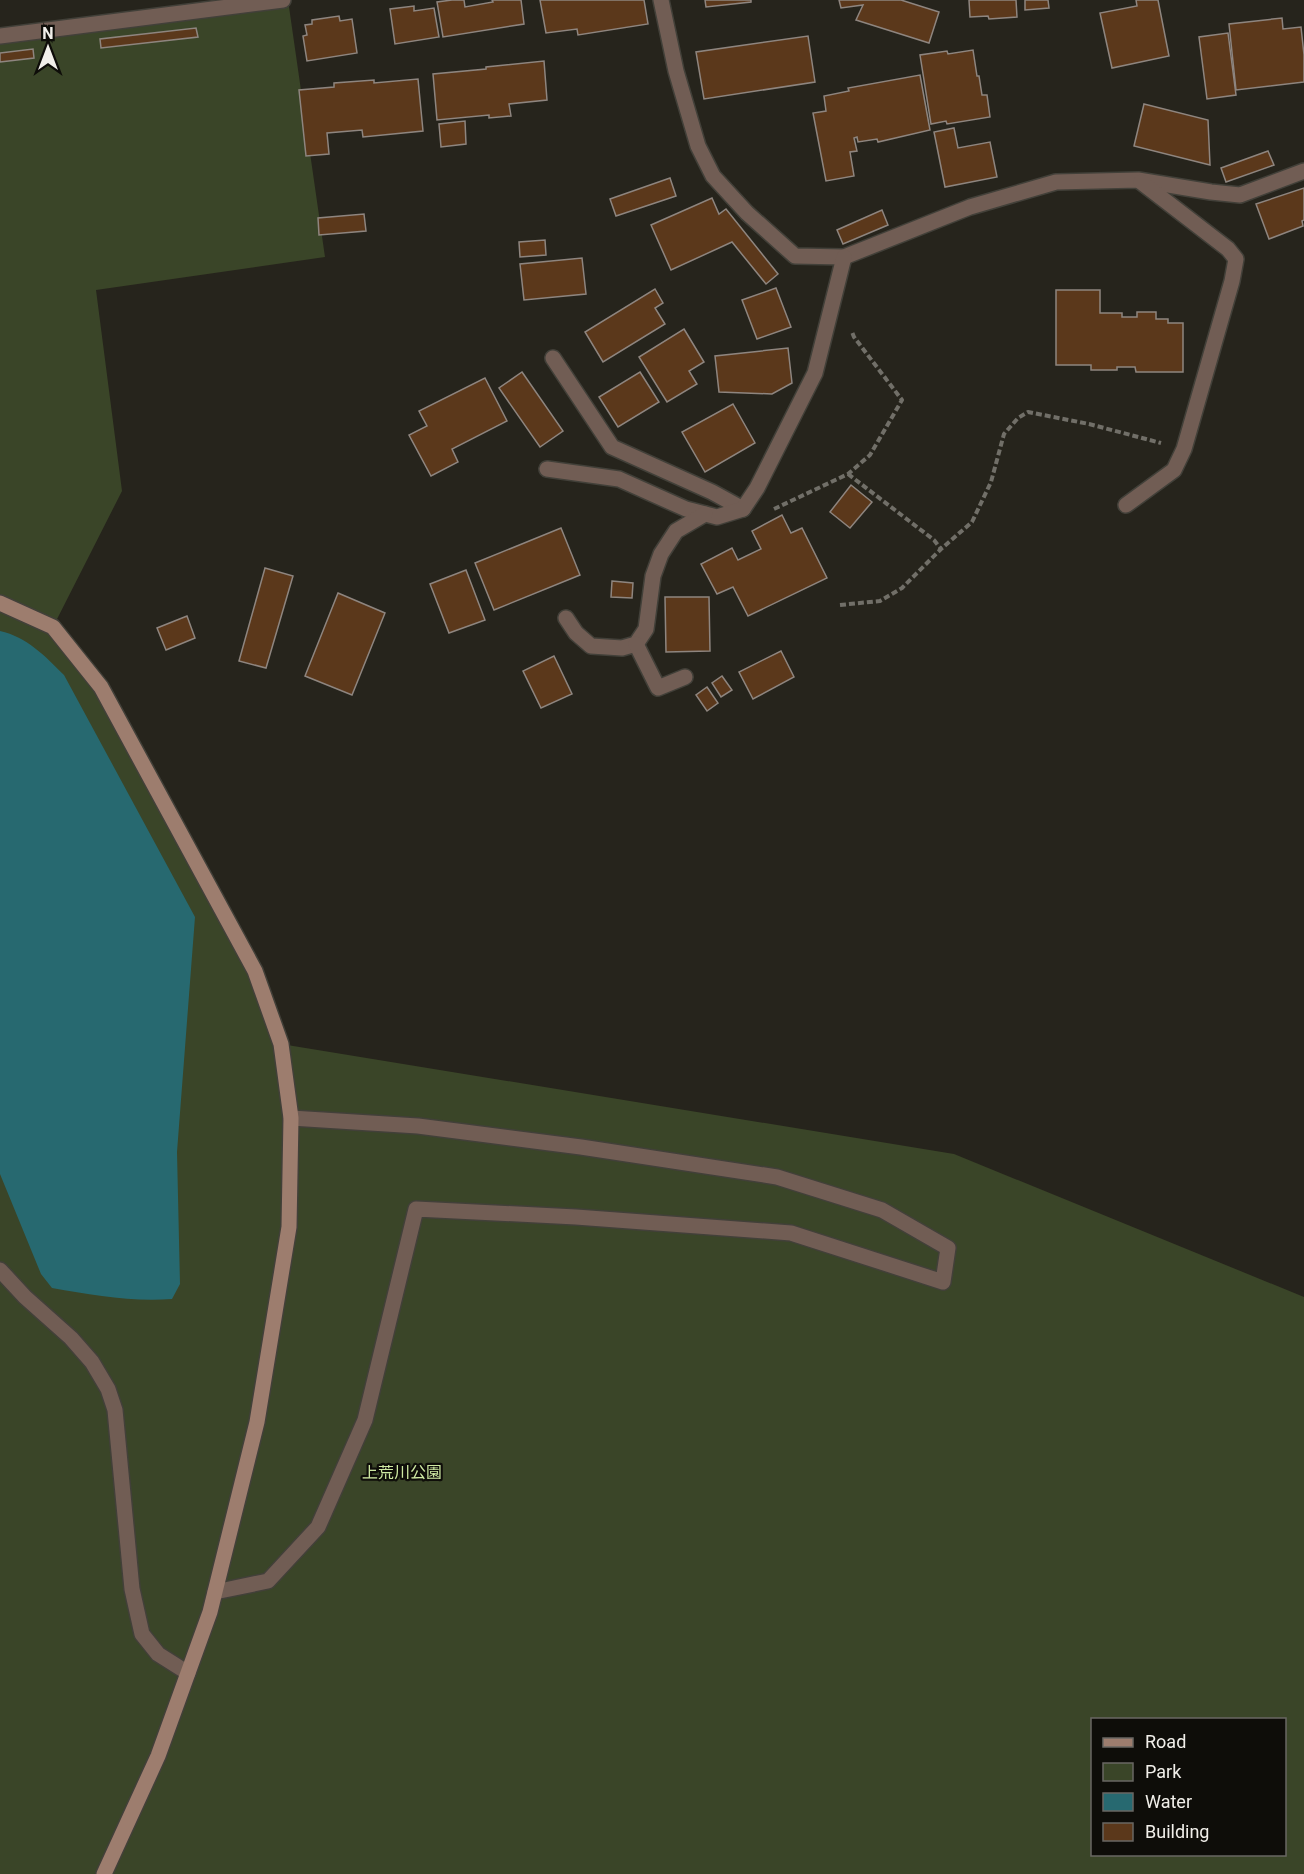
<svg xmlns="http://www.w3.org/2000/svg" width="1304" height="1874" viewBox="0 0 1304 1874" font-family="Roboto,'Noto Sans JP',sans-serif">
<rect width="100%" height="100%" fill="#26241c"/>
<!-- green -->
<path fill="#3a4528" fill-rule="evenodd" d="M288 0 325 257 96 290 122 491 53 627 101 687 255 971 281 1044 954 1154 1304 1297V1874H0V36ZM1092 1720H1284V1854H1092Z"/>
<!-- water -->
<path fill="#276970" d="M0 631C27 637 45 656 64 675L195 917 177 1152 180 1284 172 1299C131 1302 92 1295 52 1288L41 1274 0 1174Z"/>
<!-- building -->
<g fill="#5b381b" stroke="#8e857f" stroke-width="1.5">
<path d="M452 0H464L465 7 493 2 492 0H521L524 24 443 37 437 2Z"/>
<path d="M540 0H644L648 24 578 35 577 29 546 33Z"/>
<path d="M705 0H751V2L706 7Z"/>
<path d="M839 0H901L939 12 929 43 856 20 863 5 841 8Z"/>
<path d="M969 0H1016L1017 17 989 19 988 16 970 17Z"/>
<path d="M1025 0H1048L1049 8 1025 10Z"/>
<path d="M1136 0H1158L1169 56 1112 68 1100 13 1137 6Z"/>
<path d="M414 6V11L434 8 439 37 395 44 390 9Z"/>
<path d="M339 16 340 21 352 19 357 53 307 61 303 36 307 35 305 25 312 24V20Z"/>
<path d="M1282 18 1283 29 1301 27 1304 55V82L1236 90 1229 24Z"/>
<path d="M196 28 198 37 101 48 100 39Z"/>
<path d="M1228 33 1236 95 1207 99 1199 37Z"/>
<path d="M808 36 815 82 704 99 696 52Z"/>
<path d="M33 49 34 58 0 62V53Z"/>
<path d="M973 50 977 76H979L982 95H987L990 117 947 124 946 121 931 124 920 55 947 51 948 54Z"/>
<path d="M544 61 547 100 509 104 511 116 489 118V115L437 120 433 74 486 69V67Z"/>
<path d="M920 75 930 130 878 142 877 139 858 142 857 137 854 138 857 151 850 152 854 176 826 181 813 113 826 111 824 96 849 91 848 88Z"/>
<path d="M418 79 423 131 363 137 362 130 327 133 329 154 306 156 299 90 334 87V83L374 80V83Z"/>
<path d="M1144 104 1208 120 1210 165 1134 146Z"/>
<path d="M465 121 466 144 441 147 439 124Z"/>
<path d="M954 128 958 148 990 142 997 177 945 187 934 132Z"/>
<path d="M1268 151 1274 165 1226 182 1221 168Z"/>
<path d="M670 178 676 196 616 216 610 199Z"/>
<path d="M1304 188V220L1302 221 1303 226 1269 239 1256 204Z"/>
<path d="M712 198 719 214 726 209 778 274 766 284 732 242 671 270 651 225Z"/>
<path d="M882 210 888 225 843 244 837 230Z"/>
<path d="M364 214 366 231 319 235 318 218Z"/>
<path d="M545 240 546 255 520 257 519 242Z"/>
<path d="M582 258 586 294 524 300 520 264Z"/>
<path d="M776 288 791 327 757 339 742 300Z"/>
<path d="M655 289 663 303 655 308 665 324 603 362 585 332Z"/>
<path d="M1056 290H1100V313H1122V317H1137V312H1156V319H1168V323H1183V372H1136L1135 367H1117V370H1091V365H1056Z"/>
<path d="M684 329 704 362 689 371 697 384 667 402 639 357Z"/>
<path d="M788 348 792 383 772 394 719 392 715 356Z"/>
<path d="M522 372 563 431 540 447 499 388Z"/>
<path d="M640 372 659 402 618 427 599 397Z"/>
<path d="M485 378 507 421 452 449 458 462 431 476 409 435 427 426 419 411Z"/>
<path d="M733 404 755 443 705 472 682 432Z"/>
<path d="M851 485 872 502 850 528 830 512Z"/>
<path d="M782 515 791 533 802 528 827 578 748 616 733 587 717 594 701 564 732 548 738 560 761 549 752 531Z"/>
<path d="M561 528 580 575 494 610 475 563Z"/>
<path d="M265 568 293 576 266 668 239 661Z"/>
<path d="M466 570 485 620 449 633 430 584Z"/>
<path d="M612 581 633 583 632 598 611 597Z"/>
<path d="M338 593 385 613 352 695 305 676Z"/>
<path d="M665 597H709L710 651 666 652Z"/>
<path d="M187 616 195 638 166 650 157 628Z"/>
<path d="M781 651 794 677 753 699 739 672Z"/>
<path d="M554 656 572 694 541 708 523 671Z"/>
<path d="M722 676 732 690 721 697 712 683Z"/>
<path d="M707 687 718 703 707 711 696 695Z"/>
</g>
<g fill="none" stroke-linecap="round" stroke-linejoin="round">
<!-- lane casing -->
<g stroke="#424039" stroke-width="18">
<g id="lane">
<path d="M0 1270 25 1297 71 1338 92 1362 108 1389 115 1410 132 1589 142 1634 158 1654 188 1673"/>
<path d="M215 1592 268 1581 318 1527 365 1420 416 1209 576 1217 791 1233 943 1282 948 1248 882 1210 777 1177 581 1147 418 1126 291 1118"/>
</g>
</g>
<!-- street casing -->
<g stroke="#424039" stroke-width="18">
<g id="street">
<path d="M661 0 676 71 698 146 713 176 747 213 795 256 844 257 970 207 1056 182 1138 180 1211 192 1240 195 1304 171"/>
<path d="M0 36 283 0"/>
<path d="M553 358 612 447 712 492 743 509"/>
<path d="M547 469 619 479 686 509 717 517 743 509 757 488 815 373 844 257"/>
<path d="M1126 505 1174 470 1184 449 1232 281 1236 259 1228 249 1141 182"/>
<path d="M566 618 576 633 591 646 622 648 636 644 646 629 653 576 661 554 676 531 705 514"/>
<path d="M636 644 658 688 685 677"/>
</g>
</g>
<!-- secondary casing -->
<g stroke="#424039" stroke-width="18">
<path id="secondary" d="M0 603 53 627 101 687 255 971 281 1044 291 1118 289 1227 257 1422 210 1612 158 1756 104 1874"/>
</g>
<!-- path -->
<g stroke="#716f68" stroke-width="4" stroke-dasharray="6 3" stroke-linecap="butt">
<path d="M848 474 934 540 941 549"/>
<path d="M774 509 848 474 870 455 902 400 854 337 852 332"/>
<path d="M840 605 880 601 902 588 941 549 972 522 991 482 1004 434 1018 418 1028 412 1089 424 1161 443"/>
</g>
<!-- lane -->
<use href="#lane" stroke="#715d54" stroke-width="15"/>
<!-- street -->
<use href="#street" stroke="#715d54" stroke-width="15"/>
<!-- secondary -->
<use href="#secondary" stroke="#9d7d6e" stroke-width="15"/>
</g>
<g text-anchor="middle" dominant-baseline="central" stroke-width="4.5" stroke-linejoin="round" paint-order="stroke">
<!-- park labels -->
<g font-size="16" fill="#cee8a2" stroke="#0e0d09">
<text x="402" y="1472">上荒川公園</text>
</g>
</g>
<!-- legend -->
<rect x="1091" y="1718" width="195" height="138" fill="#0e0d09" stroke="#696763" stroke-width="1.5"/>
<rect x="1103" y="1738" width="30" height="9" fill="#9d7d6e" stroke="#696763" stroke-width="1.5"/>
<text x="1145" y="1748" font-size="18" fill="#f1efea">Road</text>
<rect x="1103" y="1763" width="30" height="18" fill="#3a4528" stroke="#696763" stroke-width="1.5"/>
<text x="1145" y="1778" font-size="18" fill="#f1efea">Park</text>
<rect x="1103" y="1793" width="30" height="18" fill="#276970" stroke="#696763" stroke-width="1.5"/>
<text x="1145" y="1808" font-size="18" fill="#f1efea">Water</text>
<rect x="1103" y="1823" width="30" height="18" fill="#5b381b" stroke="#696763" stroke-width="1.5"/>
<text x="1145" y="1838" font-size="18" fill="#f1efea">Building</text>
<!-- north arrow -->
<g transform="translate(48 48)" stroke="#0e0d09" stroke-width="4.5" paint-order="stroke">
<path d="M0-4.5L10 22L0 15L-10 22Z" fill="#f1efea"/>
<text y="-9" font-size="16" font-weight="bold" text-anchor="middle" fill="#f1efea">N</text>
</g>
</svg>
